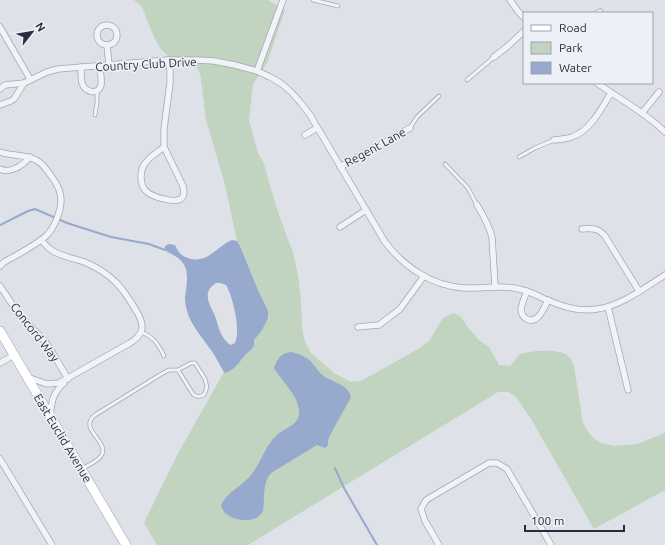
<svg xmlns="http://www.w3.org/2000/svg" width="665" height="545" viewBox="0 0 665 545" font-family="Ubuntu,sans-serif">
<rect width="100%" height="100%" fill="#dfe1e9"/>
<!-- green -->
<path fill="#c1d4bf" d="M134 0H268L285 10 267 63 253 84 249 120 258 153 264 164 276 206 287 237 293 252 298 275 301 301 302 325 304 339 311 353 334 373 351 382 361 381 418 349 429 341 443 318 454 313 461 317 469 329 480 341 489 347 499 365 510 366 520 354C531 351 557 348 567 355 571 358 572 361 574 366L583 423 589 433 593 438 601 443 614 446 637 444 665 433V490L594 529 531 419 516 397 508 392H498L248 545H157L144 523 177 455 224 372 226 373 238 364 245 355 252 349 254 346V340L268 318V311L258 290 240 246 237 241 225 185 206 120 200 73 197 68 178 63 170 58 160 48 154 37 142 7Z"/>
<!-- water -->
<g fill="#97a9cc" fill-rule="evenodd">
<path d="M232 240 237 241 240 246 258 290 268 311V318L262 330 254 340V346L252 349 245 355 238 364 234 368 226 373 224 372C220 366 217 359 213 353 205 341 195 330 189 317 187 311 185 305 185 298 186 287 191 269 180 260 176 255 169 254 165 250V246L169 244 175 245C178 252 181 256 188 258 207 265 217 246 232 240ZM216 283H220L226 285C233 297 241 330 235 343L231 345C227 343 225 340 223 337 219 331 218 325 216 319 214 311 206 302 208 293 209 288 212 286 216 283Z"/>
<path d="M291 352C299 354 308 357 313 364 316 367 318 371 321 374 332 383 345 382 351 396L350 399 329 437C327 442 330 445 325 448L317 445 271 473C262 483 265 498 263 511 261 514 259 517 256 518 249 522 234 520 228 515 224 513 222 509 221 505 227 492 242 486 251 475 261 463 265 446 276 436 285 427 301 425 299 410 297 393 282 382 274 368 277 359 281 353 291 352Z"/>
</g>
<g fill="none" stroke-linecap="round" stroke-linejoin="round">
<!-- stream -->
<g stroke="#97a9cc" stroke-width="2">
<path d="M0 225 28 211 35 209 67 223 111 237 149 244 165 250"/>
<path d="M335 468 344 488 377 545"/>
</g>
<!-- lane casing -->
<g stroke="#a4a7b3" stroke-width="4.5">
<g id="lane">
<path d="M313 0 338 6"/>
<path d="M467 80 494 57"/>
<path d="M95 115 97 103V90"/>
<path d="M410 128 417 117 439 96"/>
<path d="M519 157 535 148 554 140"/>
<path d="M445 164 468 188 477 205"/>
<path d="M141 332C154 337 158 344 164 356"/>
<path d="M83 468C89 465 98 461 101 456 111 442 77 429 95 415L163 373 169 370H178L191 363H195L205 379 207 387 204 395C199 397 197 397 193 394L178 370"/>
</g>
</g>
<!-- street casing -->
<g stroke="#a4a7b3" stroke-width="7">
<g id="street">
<path d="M510 0 517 10 524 18"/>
<path d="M598 13 600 12"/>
<circle cx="107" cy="35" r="10"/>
<path d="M0 27 30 79"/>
<path d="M107 45 109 65"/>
<path d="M494 57 508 46 524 31"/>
<path d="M81 67C81 72 81 78 82 83 85 92 98 96 101 85 102 80 100 72 100 66"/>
<path d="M257 71 283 0"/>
<path d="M597 83C619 99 645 112 665 132"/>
<path d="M0 89 5 85 24 83 47 72 58 69 168 60H198L214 61 235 65 257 71 270 77 282 84 291 92 301 103 310 115 385 242C404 267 432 286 464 288 483 289 501 284 519 289 529 291 538 296 547 300 564 307 579 312 597 309 619 307 646 287 665 275"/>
<path d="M0 105 11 101 14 99 24 83"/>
<path d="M642 113 659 92"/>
<path d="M305 135 317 128"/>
<path d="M554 140C560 139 567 139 572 137 591 130 601 109 611 93"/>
<path d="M164 147C158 152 151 156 147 161 139 169 139 185 147 192 153 197 176 204 182 198 185 194 184 190 183 186L164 147V129L170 83V70L168 60"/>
<path d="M0 152C11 156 25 154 36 160 44 164 49 173 54 180 58 186 61 193 61 200 61 211 54 229 46 236 36 245 17 255 4 262L0 266"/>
<path d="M340 167 410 128"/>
<path d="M0 169C11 174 23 165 30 157"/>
<path d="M477 205C483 215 489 225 492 237L495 286"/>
<path d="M340 227 366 210"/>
<path d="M582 229C592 228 598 228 605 236L639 291"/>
<path d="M0 286 20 316 44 340 49 347 68 379"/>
<path d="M527 291C525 296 522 303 521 309 521 318 531 324 538 317 543 312 545 306 548 300"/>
<path d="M608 307 628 390"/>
<path d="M358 327 379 325 400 309 424 276"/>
<path d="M0 363 14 355"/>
<path d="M27 377 47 384 59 383 130 343C144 334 145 326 137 312 123 288 113 275 87 263 75 258 60 257 50 249 46 246 44 243 41 240"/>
<path d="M50 416C52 401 52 394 64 383"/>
<path d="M0 459 52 545"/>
<path d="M439 545 425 521 421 509 426 500 489 463H497L507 469 551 545"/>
</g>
</g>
<!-- primary casing -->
<g stroke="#9da3b6" stroke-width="10">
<path id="primary" d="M0 331 126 545"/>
</g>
<!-- lane -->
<use href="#lane" stroke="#f2f3f7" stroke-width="3"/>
<!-- street -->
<use href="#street" stroke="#f2f3f7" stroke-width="5.5"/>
<!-- primary -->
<use href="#primary" stroke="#fff" stroke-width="9"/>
</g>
<g text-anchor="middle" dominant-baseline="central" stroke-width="3" stroke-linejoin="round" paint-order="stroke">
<!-- street labels -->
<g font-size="12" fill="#272c41" stroke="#eef0f7">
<text transform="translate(146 64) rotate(-3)">Country Club Drive</text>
<text transform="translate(375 147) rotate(-29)">Regent Lane</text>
<text transform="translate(35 332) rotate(52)">Concord Way</text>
<text transform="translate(63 438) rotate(59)">East Euclid Avenue</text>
</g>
</g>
<!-- legend -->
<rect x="523" y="12" width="130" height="72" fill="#eef0f7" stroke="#9ea2ae"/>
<rect x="531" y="25" width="20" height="6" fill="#ffffff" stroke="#9ea2ae"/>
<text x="559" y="32" font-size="12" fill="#272c41">Road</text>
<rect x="531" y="42" width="20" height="12" fill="#c1d4bf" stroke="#9ea2ae"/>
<text x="559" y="52" font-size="12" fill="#272c41">Park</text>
<rect x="531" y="62" width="20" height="12" fill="#97a9cc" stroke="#9ea2ae"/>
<text x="559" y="72" font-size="12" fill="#272c41">Water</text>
<!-- north arrow -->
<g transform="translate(32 32) rotate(59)" stroke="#eef0f7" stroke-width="3" paint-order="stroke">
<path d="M0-3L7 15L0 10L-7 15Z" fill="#272c41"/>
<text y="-6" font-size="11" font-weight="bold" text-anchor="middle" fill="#272c41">N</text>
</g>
<!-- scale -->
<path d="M525 525v6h99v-6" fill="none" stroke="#272c41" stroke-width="2"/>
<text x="531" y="525" font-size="12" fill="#272c41" stroke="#eef0f7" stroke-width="3" paint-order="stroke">100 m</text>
</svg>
